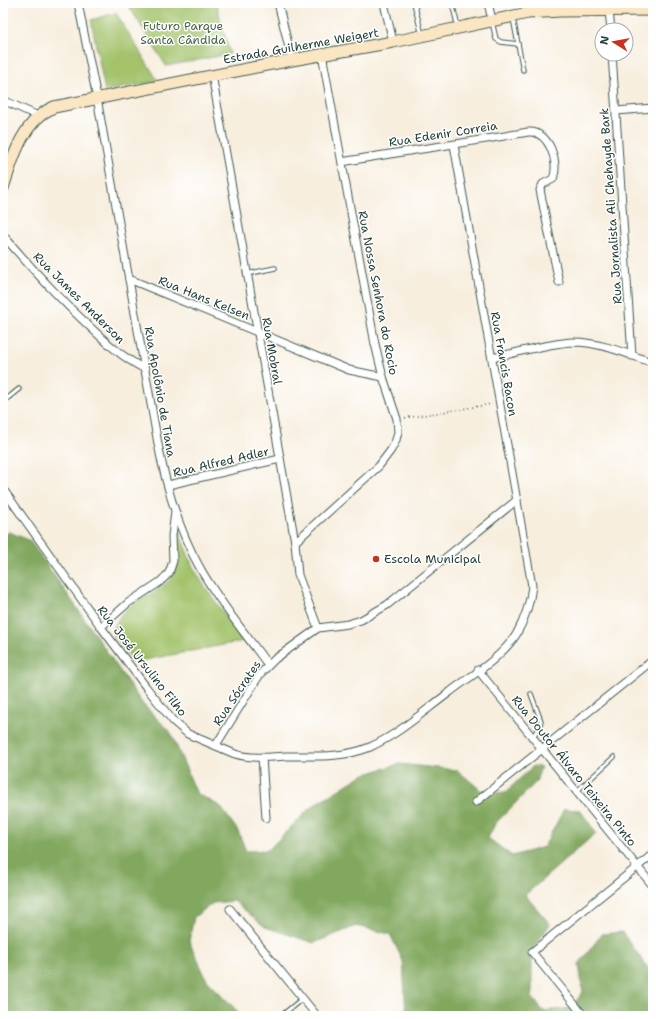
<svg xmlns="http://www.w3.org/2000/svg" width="656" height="1019" viewBox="0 0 656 1019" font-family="'Shantell Sans',sans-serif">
<rect width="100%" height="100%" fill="#fff"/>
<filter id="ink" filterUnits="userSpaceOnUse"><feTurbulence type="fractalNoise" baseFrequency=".025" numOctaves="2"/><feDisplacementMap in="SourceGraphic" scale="8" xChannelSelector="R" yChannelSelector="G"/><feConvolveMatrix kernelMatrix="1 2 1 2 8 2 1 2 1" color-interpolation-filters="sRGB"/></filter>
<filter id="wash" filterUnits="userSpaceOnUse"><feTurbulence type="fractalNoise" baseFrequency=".012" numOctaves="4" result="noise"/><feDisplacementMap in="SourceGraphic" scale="16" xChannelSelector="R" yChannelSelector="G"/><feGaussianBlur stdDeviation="0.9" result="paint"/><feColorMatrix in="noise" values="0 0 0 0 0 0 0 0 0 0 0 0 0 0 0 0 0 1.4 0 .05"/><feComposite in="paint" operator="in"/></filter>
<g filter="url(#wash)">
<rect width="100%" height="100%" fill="#f7eede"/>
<!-- green -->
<g fill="#a3c26b" stroke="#618050">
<path d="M127 3H216L230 54 166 66Z"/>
<path d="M116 13 158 81 105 91 91 20Z"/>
<path d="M177 527 193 567 203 584 244 641 134 662 112 632C115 627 117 620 121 615 135 597 167 592 175 571 180 557 176 542 177 527Z"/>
</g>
<!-- forest -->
<path fill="#82a85f" stroke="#50724a" d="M9 532 29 540 66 592 142 703 171 733 197 794 220 806 238 831 246 851 268 850 311 807 362 775 399 764 457 770 483 792 505 793 533 766 541 767 536 782 495 824 488 838 512 856 544 847 564 809 580 810 596 833 525 895 550 924 532 951V997L543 1011 571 1008 583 992 579 964 602 934 622 932 653 975V1016H406L403 961 390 934 356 926 314 943 265 927 234 901 213 903 194 917 189 941 207 980 242 1016H3V536Z"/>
</g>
<g filter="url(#ink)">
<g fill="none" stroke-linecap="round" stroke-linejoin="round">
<!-- lane casing -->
<g stroke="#3f584e" stroke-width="5.5">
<g id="lane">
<path d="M414 3 422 35"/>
<path d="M452 3 458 27"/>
<path d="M513 18 523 70"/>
<path d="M492 22 496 39 501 42 518 44"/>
<path d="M247 274 275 268"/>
<path d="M3 402 19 389"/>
<path d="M531 694 541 721 539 727 533 737"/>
<path d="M577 791 614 757"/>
<path d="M281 1016 303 998"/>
</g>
</g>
<!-- street casing -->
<g stroke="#3f584e" stroke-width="9">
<g id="street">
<path d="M78 3 97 98 158 444C166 486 179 531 200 568 219 602 245 633 268 665"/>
<path d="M278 3 292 60"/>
<path d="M384 3 393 42"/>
<path d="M488 3 492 20"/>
<path d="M611 30 609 11 611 3"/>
<path d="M612 54 632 356"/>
<path d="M212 75 295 542 298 575 318 628"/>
<path d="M3 100 38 116"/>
<path d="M616 111 653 108"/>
<path d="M342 162C404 151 466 143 528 132 549 130 560 163 553 179L543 184 540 190 559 282"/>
<path d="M3 235C30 267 59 298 89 326 107 343 123 358 145 369"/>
<path d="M129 279 349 370 383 377"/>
<path d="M492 358C517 353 548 343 573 342 600 342 628 354 653 363"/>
<path d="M168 485 280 459"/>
<path d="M3 489 101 627 146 687 173 721 188 734 235 754C251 759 269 757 286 756 314 756 344 758 370 747 399 734 424 711 450 692 472 675 500 659 516 635 525 619 530 604 532 586L454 145"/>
<path d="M295 542 379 466 391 450 396 440 398 432 397 419 383 377 375 344 322 54"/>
<path d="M101 627 128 603 160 582 169 573 173 561 172 536 175 512"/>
<path d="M478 670 653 886"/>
<path d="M216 745 257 679 262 672 275 659 318 628 348 624 361 620 387 605 517 500"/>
<path d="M262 757 266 818"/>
<path d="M476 802 653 660"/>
<path d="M230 909 317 1016"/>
<path d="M584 1016 532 952 653 854"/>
</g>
</g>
<!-- secondary casing -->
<g stroke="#3f584e" stroke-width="13">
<path id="secondary" d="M3 188C13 158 22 121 54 107L292 60 393 42 528 13 560 11 653 10"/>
</g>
<!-- path -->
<path stroke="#3f584e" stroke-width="1.5" stroke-dasharray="1 3" stroke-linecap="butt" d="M405 418 492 404"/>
<!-- lane -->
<use href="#lane" stroke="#fff" stroke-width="3.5"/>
<!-- street -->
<use href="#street" stroke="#fff" stroke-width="7"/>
<!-- secondary -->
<use href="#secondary" stroke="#fbe6c4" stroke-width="11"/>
</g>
</g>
<!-- markers -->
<circle fill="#c8321e" stroke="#fff" stroke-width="1.5" cx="376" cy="559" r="4"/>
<g text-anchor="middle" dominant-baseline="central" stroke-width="3" stroke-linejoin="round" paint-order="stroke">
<!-- park labels -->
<g font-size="12" fill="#476544" stroke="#fff">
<text x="183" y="26">Futuro Parque<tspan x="183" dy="14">Santa Cândida</tspan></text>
</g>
<!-- street labels -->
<g font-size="12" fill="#1f3d34" stroke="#fff">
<text transform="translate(301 46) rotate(-10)">Estrada Guilherme Weigert</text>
<text transform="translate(443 134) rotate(-9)">Rua Edenir Correia</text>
<text transform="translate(611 206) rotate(-94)">Rua Jornalista Ali Chehayde Bark</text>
<text transform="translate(378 293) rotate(79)">Rua Nossa Senhora do Rocio</text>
<text transform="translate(79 298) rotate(45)">Rua James Anderson</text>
<text transform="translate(204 298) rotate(22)">Rua Hans Kelsen</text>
<text transform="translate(272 351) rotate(80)">Rua Mobral</text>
<text transform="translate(504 364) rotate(80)">Rua Francis Bacon</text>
<text transform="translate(160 392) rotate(80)">Rua Apolônio de Tiana</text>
<text transform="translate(221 462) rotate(-13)">Rua Alfred Adler</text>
<text transform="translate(142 661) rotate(52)">Rua José Ursulino Filho</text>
<text transform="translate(237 693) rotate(-56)">Rua Sócrates</text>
<text transform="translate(574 771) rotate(51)">Rua Doutor Álvaro Teixeira Pinto</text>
</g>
<!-- poi labels -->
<g font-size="12" fill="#1f3d34" stroke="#fff" text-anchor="start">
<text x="384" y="559">Escola Municipal</text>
</g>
</g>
<!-- margin -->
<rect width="656" height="1019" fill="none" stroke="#fff" stroke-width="16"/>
<!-- north arrow -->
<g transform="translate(614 42) rotate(281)"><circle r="19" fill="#ffffff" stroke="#a5b1ae"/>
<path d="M0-3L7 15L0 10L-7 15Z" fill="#c8321e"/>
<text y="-6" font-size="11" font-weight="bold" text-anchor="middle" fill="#1f3d34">N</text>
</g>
</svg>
